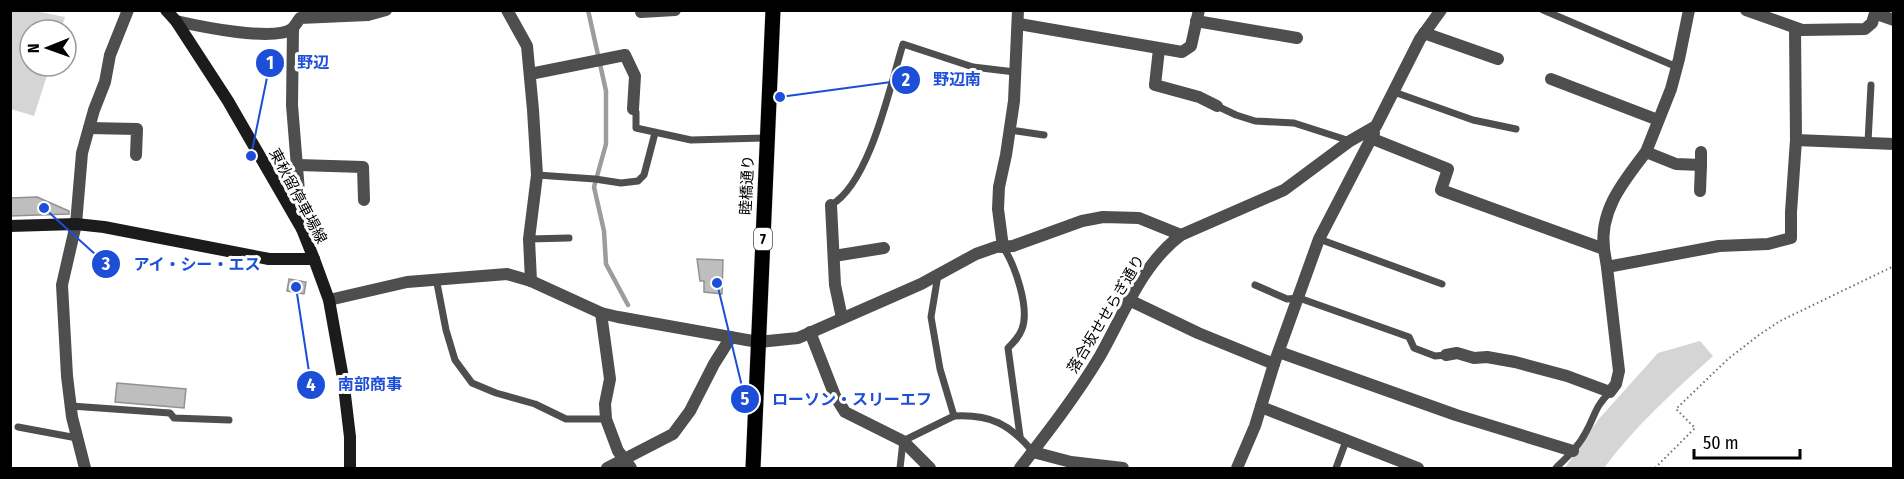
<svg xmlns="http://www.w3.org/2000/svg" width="1904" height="479" viewBox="0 0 1904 479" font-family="'Fira Sans Condensed','Noto Sans JP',sans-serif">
<rect width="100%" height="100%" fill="#fff"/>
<!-- green -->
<g fill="#d5d5d5">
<path d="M10 11H35L65 17 61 30H30V66H50L34 116 11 109Z"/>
<path d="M1700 341 1713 356C1674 391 1635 426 1604 468H1565L1598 420 1658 353Z"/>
</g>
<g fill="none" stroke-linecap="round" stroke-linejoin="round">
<!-- stream -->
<path stroke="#9c9c9c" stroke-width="4.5" d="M588 10 606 91V144L594 187 604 231 606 264 628 305"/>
</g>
<!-- building -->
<g fill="#bebebe" stroke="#929292" stroke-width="1.5">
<path d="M37 197 69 211V214L10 216V198Z"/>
<path d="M697 259 723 260 722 294 704 292V281H700Z"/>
<path d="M289 279 306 282 304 294 287 291Z"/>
<path d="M117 383 186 389 184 408 115 402Z"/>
</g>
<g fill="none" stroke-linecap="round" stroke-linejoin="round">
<!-- primary casing -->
<g stroke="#dbdbdb" stroke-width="16">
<path id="primary" d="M753 468 773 10"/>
</g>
<!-- path -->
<path stroke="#707070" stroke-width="2" stroke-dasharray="1.5 3" stroke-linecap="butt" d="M1655 468 1695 428 1676 409 1728 359 1759 335 1780 321 1894 266"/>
<!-- lane -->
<g stroke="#4e4e4e" stroke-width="7">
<path d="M1543 10 1677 67"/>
<path d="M1394 92 1473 120 1516 129"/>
<path d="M1217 106 1236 115 1255 121 1294 123 1350 141"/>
<path d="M633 109 636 112V128L691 140 767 138"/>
<path d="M1010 130 1044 135"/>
<path d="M1868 142 1871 85"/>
<path d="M537 175 595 179 621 183 638 181 644 175 655 133"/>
<path d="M831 205C870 183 890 86 903 44L973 67 1015 72"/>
<path d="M529 239 569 238"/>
<path d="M1319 239 1442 284"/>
<path d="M1003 247C1015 265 1030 308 1022 329 1019 337 1014 342 1008 348L1020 436"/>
<path d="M938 275 931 317 940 369 954 416C990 414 1010 424 1033 452"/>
<path d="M436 278 446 330 455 360 472 383 496 393 535 404 566 419H606"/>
<path d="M1255 285 1287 299 1299 298 1409 337 1414 348 1435 356 1446 355"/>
<path d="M71 406 170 413 174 418 229 420"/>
<path d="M18 427 77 438"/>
<path d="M900 468 903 441 954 416"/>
<path d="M1336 468 1346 441"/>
<path d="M1556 468C1567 457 1579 446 1586 432 1596 414 1594 408 1610 392"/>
</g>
<!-- street -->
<g stroke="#4e4e4e" stroke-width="12">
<path d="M507 10 527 46 533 110 537 175 529 239 531 281"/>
<path d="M1746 10 1802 30 1865 29 1872 23 1876 10"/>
<path d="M641 12 675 10"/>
<path d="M1877 14 1894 20"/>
<path d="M176 21C198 26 273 42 292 29 295 26 298 21 300 18L368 15 386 10"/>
<path d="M1196 21 1297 38"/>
<path d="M1019 24 1182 52 1191 46 1199 10"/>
<path d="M293 28 292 105 302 229"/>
<path d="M1795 28 1796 140"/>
<path d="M1424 33 1498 59"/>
<path d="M1159 49 1155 85 1199 97 1217 106"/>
<path d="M530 74 625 55 635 76 633 109"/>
<path d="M1551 79 1658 120"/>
<path d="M89 128 137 129 136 155"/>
<path d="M1373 139 1448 169 1441 190 1604 249 1607 267 1719 246 1768 244 1791 238V212L1796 140 1894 144"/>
<path d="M1646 152 1671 89 1679 59 1689 10"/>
<path d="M298 165 363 167 364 200"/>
<path d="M1700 191 1701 165"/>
<path d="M831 205 835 285 842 318"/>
<path d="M1003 247 998 209 999 187 1006 155 1014 101 1018 10"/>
<path d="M1604 249C1599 210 1624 181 1646 152L1676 164 1701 165V152"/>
<path d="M834 256 884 248"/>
<path d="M329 300 407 282 507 274 531 281 601 313 618 317 758 342 798 338 921 284 976 254 996 247 1013 246 1082 221 1103 217 1139 218 1181 235"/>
<path d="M1129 300 1198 333 1274 364"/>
<path d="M601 313 610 379 605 404 606 419 618 451 631 468"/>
<path d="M810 332 835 396 845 412 903 441 930 468"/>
<path d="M1279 352 1456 415 1573 451"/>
<path d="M1446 355 1457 353 1474 358 1487 357 1515 362 1567 376 1610 392 1616 384 1619 371 1607 267"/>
<path d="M1261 407 1418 468"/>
<path d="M1033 452 1071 462 1123 468"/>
<path d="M85 468 72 417 67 376 62 285 76 224 82 153 94 110 105 82 110 55 128 10"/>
<path d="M607 468 673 434 690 411 714 364 731 337"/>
<path d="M1020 468C1048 432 1076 396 1100 356 1124 314 1141 265 1181 235L1284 190 1350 141 1376 126 1420 39 1441 10"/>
<path d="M1237 468 1255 426 1274 364 1319 239 1374 133"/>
</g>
<!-- secondary -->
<g stroke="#1b1b1b" stroke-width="12">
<path d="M166 10 176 21 228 101 302 229 314 259 329 300 343 378 350 437V468"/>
<path d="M10 226 76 224 104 227 269 259H314"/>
</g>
<!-- primary -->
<use href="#primary" stroke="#000" stroke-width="15"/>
</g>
<g text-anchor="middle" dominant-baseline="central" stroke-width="6" stroke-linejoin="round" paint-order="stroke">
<!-- shield labels -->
<rect fill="#fff" stroke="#4c4c4c" stroke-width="1.5" x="754" y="228" width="18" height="22" rx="4.5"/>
<g font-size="14" font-weight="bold" fill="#000">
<text x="763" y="239">7</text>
</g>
<!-- street labels -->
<g font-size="15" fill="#000" stroke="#fff">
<text transform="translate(747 185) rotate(-87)">睦橋通り</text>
<text transform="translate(298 196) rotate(62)">東秋留停車場線</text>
<text transform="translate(1106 314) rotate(-59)">落合坂せせらぎ通り</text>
</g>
</g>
<!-- callouts -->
<path fill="none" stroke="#1d4ed8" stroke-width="2" d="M251 156L270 63M780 97L906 80M44 208L106 264M296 287L311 385M717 283L745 399"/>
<g fill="#1d4ed8" stroke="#fff" stroke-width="2">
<circle cx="251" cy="156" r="6"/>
<circle cx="780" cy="97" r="6"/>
<circle cx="44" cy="208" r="6"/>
<circle cx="296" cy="287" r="6"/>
<circle cx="717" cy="283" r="6"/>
<circle cx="270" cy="63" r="15"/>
<circle cx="906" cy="80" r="15"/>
<circle cx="106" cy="264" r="15"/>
<circle cx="311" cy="385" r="15"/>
<circle cx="745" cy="399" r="15"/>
</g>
<g font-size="18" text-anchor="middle" font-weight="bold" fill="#fff">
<text x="270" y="69">1</text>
<text x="906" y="86">2</text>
<text x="106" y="270">3</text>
<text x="311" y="391">4</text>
<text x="745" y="405">5</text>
</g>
<g font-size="16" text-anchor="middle" font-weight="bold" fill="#1d4ed8" stroke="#fff" stroke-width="6" stroke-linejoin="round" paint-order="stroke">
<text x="313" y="68">野辺</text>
<text x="957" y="85">野辺南</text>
<text x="197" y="270">アイ・シー・エス</text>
<text x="370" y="390">南部商事</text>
<text x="852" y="405">ローソン・スリーエフ</text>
</g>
<!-- border -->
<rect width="1904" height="479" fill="none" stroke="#000000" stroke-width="24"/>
<!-- north arrow -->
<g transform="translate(48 48) rotate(269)"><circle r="28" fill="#ffffff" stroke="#999999" stroke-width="1.5"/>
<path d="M0-4.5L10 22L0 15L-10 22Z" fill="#000000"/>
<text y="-9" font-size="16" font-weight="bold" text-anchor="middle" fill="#000000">N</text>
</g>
<!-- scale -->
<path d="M1694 449v9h106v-9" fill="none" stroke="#000000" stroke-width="3"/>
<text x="1703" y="449" font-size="18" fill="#000000" stroke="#ffffff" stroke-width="4.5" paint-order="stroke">50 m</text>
</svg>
